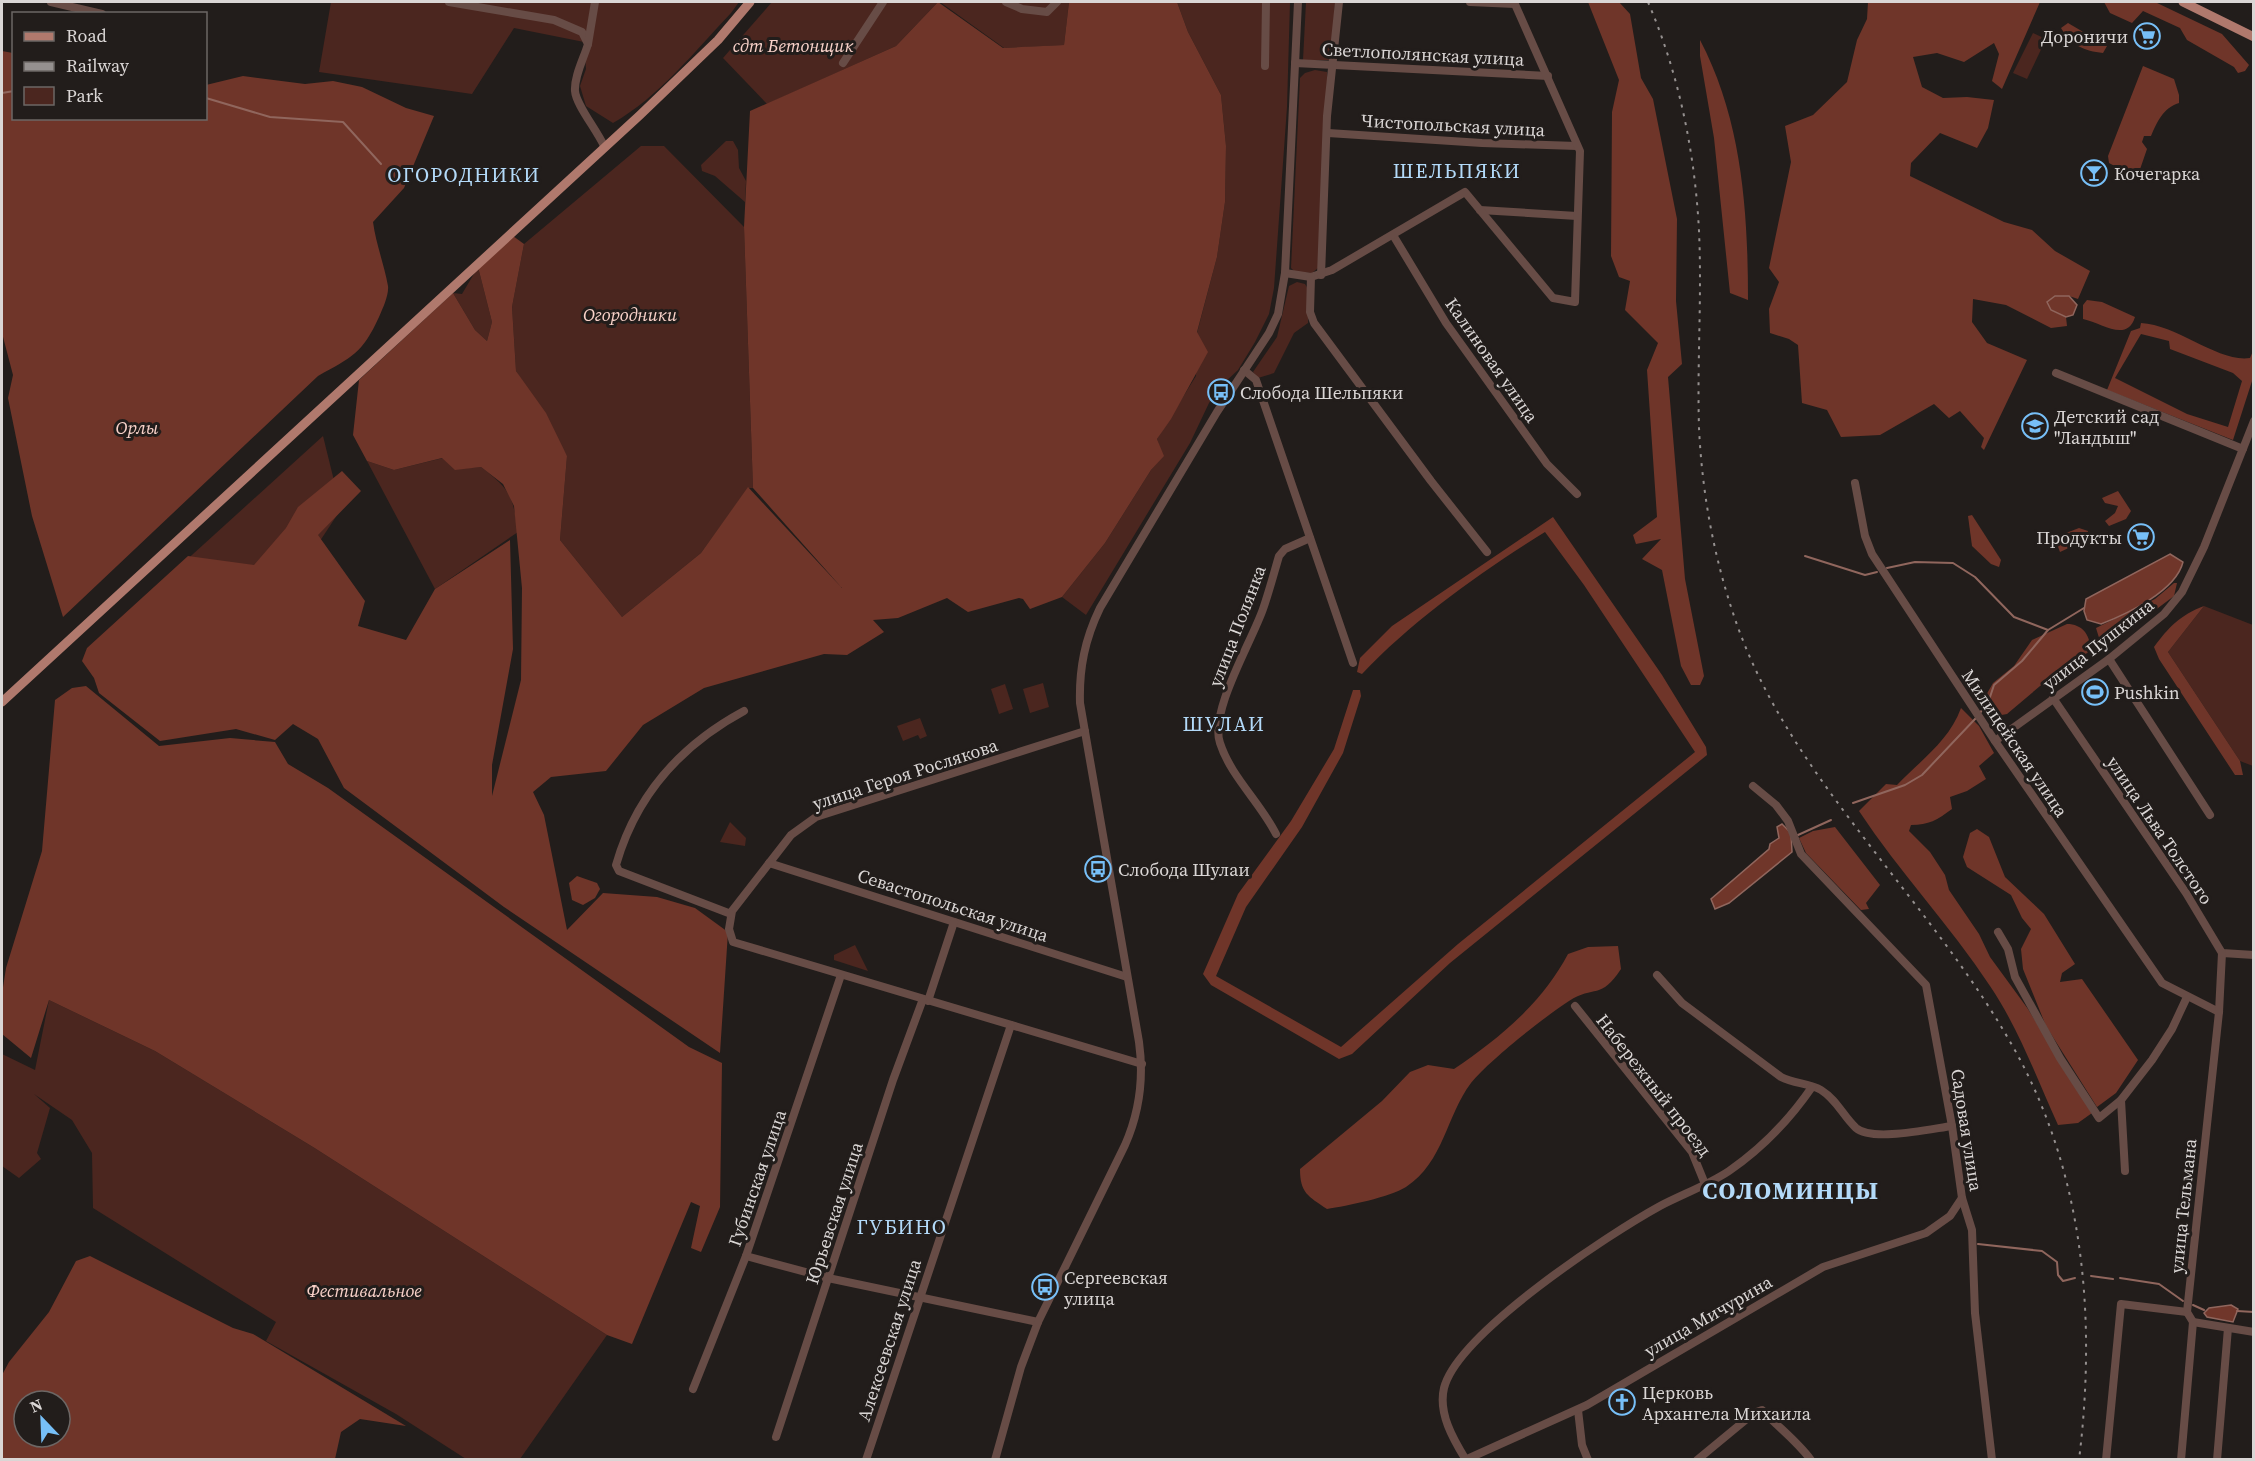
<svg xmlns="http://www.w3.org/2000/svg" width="2255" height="1461" viewBox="0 0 2255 1461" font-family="'Source Serif 4',serif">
<rect width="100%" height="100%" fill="#221d1b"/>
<!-- green -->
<g fill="#4b261f">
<path d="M331 2H739L731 13C695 51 659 97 613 123L586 106 580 86 586 69 584 42 514 28 472 94 319 72Z"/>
<path d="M772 2H938L896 46 767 104 723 58Z"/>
<path d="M940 2H1069L1064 45 1004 48Z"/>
<path d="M1177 2H1290L1287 107 1274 288 1269 314 1255 342 1238 370 1222 385 1209 403 1190 443 1086 615 1062 597 1105 543 1151 470 1163 456 1157 439 1196 376 1197 333 1217 257 1225 202 1226 146 1221 95 1188 32Z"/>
<path d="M1306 2H1335L1331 60H1303Z"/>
<path d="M2033 33 2046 39 2027 79 2013 73Z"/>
<path d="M1315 70 1327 72V82L1318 268 1312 273 1295 272 1291 268 1300 78 1305 73Z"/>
<path d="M726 141H733L738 150 739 168 746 181 745 202 715 176 702 171 701 165Z"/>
<path d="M641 146H664L744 227 753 488H748L701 553 622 617 560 540 567 456 516 371 512 307 524 244Z"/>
<path d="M478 267 492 322 487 341 475 330 453 293 462 294Z"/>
<path d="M1297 282 1305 284 1308 289V323L1294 333 1274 373 1258 378 1253 372 1277 337 1289 286Z"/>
<path d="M323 436 341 509 270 617 138 604Z"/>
<path d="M443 458 455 469 481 467C510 489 513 496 518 532L435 589 367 461 394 470Z"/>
<path d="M2204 606 2253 625V766L2240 761 2168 652Z"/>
<path d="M1043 683 1049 707 1030 713 1023 689Z"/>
<path d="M1005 684 1013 709 999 714 991 689Z"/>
<path d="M920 718 927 736 920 739 918 735 903 741 897 726Z"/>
<path d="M730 822 746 838 745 846 720 842Z"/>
<path d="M855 945 868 971 834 960V955Z"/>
<path d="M49 1000 155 1051 313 1147 607 1335 520 1459H466L396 1414 266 1341 276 1322 93 1208 92 1153 72 1120 34 1094 50 1108 37 1153 41 1159 19 1178 2 1166V1054L35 1070Z"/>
</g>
<!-- forest -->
<g fill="#6f3529" fill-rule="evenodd">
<path d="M938 2 1003 48 1064 45 1069 2H1177L1188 32 1221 95 1226 146 1225 202 1217 257 1197 332 1208 352 1171 419 1157 439 1164 456 1151 470 1105 543 1062 597 1030 609 1023 599 1019 598 968 612 947 598 898 618 873 620 884 632 847 655 824 654 704 688 643 725 606 771 551 777 533 792 544 815 567 930 603 893 657 897 695 908 728 932 720 1053 504 907 344 788 318 739 293 724 275 740 236 729 160 741 99 693 94 678 82 661 87 648 188 556 254 565 286 528 298 507 342 471 361 491 318 535 365 601 358 626 406 640 435 589 510 540 513 649 492 765V796L521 680 522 588 514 506 503 484 481 467 455 470 442 458 394 470 367 461 353 435 359 380 453 293 475 330 487 341 492 322 478 267 513 236 524 244 512 307 516 371 546 413 567 456 560 540 622 617 701 553 748 487 842 588 753 488 744 227 750 111 896 46Z"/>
<path d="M1588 2H1619L1630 14 1641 78 1653 99 1677 219 1676 301 1682 364 1668 377 1685 579 1704 676 1700 685H1691L1681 666 1662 570 1642 559 1661 539 1636 544 1633 535 1657 517 1647 370 1658 343 1625 310 1630 281 1619 277 1611 256 1612 112 1619 80Z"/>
<path d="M1868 2H2040L2002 89 1992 81 1999 54 1994 43 1964 62 1937 53 1913 57 1922 87 1943 98 1967 97 1994 100 1988 128 1977 148 1940 133 1911 163 1910 176 2004 222 2032 230 2055 251 2090 271 2078 299 2069 296 2051 310 2066 317 2067 326 2051 328 2006 305 1973 299 1972 322 1987 343 2027 360 1984 450 1981 447 1984 438 1960 411 1949 418 1934 404 1880 435 1841 437 1827 410 1802 403 1798 345 1789 339 1770 333 1769 309 1779 282 1769 268 1791 162 1785 126 1813 115 1847 82 1857 40 1867 19Z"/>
<path d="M2104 2H2155L2222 34 2249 65 2245 71 2238 73 2234 67 2187 40 2180 28 2143 11 2132 23 2110 13Z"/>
<path d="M2068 23 2107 46 2103 53C2084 51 2071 45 2061 28Z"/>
<path d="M1700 40C1742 120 1748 211 1748 300L1730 293 1714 138 1700 56Z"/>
<path d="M2 51 13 53 14 118H206V85L243 76 305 84 333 81 362 87 406 108 434 116 404 188 373 222C376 244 384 264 388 286 389 295 383 308 379 317 362 354 352 357 318 376L63 617 32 516 8 398 13 375 2 333Z"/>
<path d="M2143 66 2174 79 2179 95V103C2163 108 2157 122 2151 136H2144L2142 142 2147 149 2137 178 2109 163 2108 156Z"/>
<path d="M2087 300 2102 302 2135 317C2127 343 2102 323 2083 319V305Z"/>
<path d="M2141 323C2178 325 2219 363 2250 358L2253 351V378L2233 440 2107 390 2131 331 2140 328ZM2141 334 2169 341 2170 349 2233 373 2242 381 2228 427 2187 414 2115 378Z"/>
<path d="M2118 491 2131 511 2126 519 2109 526 2105 521 2115 513 2118 506 2105 503 2102 498Z"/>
<path d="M1972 515 2001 560 1999 567 1991 564 1972 546 1968 516Z"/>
<path d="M1553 517 1662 675 1706 747 1707 755 1450 963 1352 1054 1339 1059 1211 985 1203 974 1238 894 1291 821 1334 749 1353 690H1360L1361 696 1343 753 1302 827 1246 907 1216 976 1341 1047 1458 944 1695 752 1584 585 1545 532C1481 572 1413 620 1362 674L1357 672 1360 658 1392 626Z"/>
<path d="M2079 528 2088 531 2086 540 2060 552 2057 544 2066 533Z"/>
<path d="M2174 583H2177L2174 596 2110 644 2100 641 2096 628 2155 599Z"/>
<path d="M2204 606 2168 652 2240 761 2243 775H2235L2159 659 2154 647C2168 628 2180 615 2204 606Z"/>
<path d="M2067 624C2083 624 2091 636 2090 651L2046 681 2007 714 1991 717 1981 704 1993 683 2014 666 2032 640Z"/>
<path d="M86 686 159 746 230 738 275 742 288 764 328 788 689 1047 722 1063 720 1207 701 1252 691 1248 700 1206 691 1202 632 1344 607 1335 313 1147 155 1051 49 1000 31 1058 2 1034V994L6 968 42 851 55 700 72 688Z"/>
<path d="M1961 708 1979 726 1994 753 1979 766 1986 779 1967 791 1950 797 1952 809C1937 820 1929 825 1911 825L1909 831 1930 852 1945 875 1949 890 1979 934 1990 957 2028 1009 2092 1113 2078 1123 2058 1125C2037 1079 2019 1029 1990 986 1950 925 1899 872 1859 811L1886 784 1897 785C1921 760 1949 741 1961 708Z"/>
<path d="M1835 827 1880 885 1866 903 1869 909 1861 910 1806 853 1799 838 1813 831Z"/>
<path d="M1977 829 1989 837 2005 877 2044 914 2075 964 2062 973 2060 982 2082 979 2138 1060 2116 1093 2097 1107 2046 1026 2023 969 2021 949 2031 929 2022 918 2011 895 1967 867 1963 857 1970 833Z"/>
<path d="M577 876 597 883 600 889 595 898 583 905 572 900 569 883Z"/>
<path d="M1618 946 1621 969C1601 1000 1594 985 1569 1001 1543 1018 1490 1060 1471 1083 1446 1116 1444 1162 1406 1187 1390 1197 1347 1206 1327 1209 1308 1196 1300 1193 1300 1169L1382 1101 1410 1072 1428 1065 1454 1069C1500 1038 1542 1003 1568 954L1588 947Z"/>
<path d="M90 1256 233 1328 253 1334 406 1426 360 1419 341 1432 335 1459H2V1375L9 1362 49 1312 76 1261ZM24 1401H60V1437H24Z"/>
</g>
<!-- water -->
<g fill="#70362a" stroke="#90665d" stroke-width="1.5">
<path d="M2055 296H2069L2077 305 2073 315 2066 317 2051 310 2047 302Z"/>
<path d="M2170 554 2183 562C2176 591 2127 614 2101 624L2087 620 2084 611 2086 599Z"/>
<path d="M1782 824 1791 833 1792 852 1729 903 1715 909 1711 899 1769 849 1770 844 1779 838 1777 827Z"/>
<path d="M2231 1305 2238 1309 2233 1322 2207 1317 2204 1313 2209 1308Z"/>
</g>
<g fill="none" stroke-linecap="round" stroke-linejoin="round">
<!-- stream -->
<g stroke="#90665d" stroke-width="2">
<path d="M2 93 14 91"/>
<path d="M206 98 270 117 343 122 381 164"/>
<path d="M1805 556 1865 575 1877 572"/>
<path d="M1887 568 1915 562 1953 563 1975 577 2014 617 2048 630"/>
<path d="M1979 714 1988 703 1994 685 2022 661 2048 630 2084 608"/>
<path d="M1853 803 1905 785 1922 775 1976 718"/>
<path d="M1798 835 1831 820"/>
<path d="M1978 1244 2042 1251 2057 1262 2058 1275 2063 1281 2075 1278"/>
<path d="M2091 1276 2113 1279"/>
<path d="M2120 1278 2159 1284 2183 1301"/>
<path d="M2193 1305 2204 1310"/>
<path d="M2237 1311 2254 1312"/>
</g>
<!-- minor -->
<g stroke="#674c46" stroke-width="8">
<path d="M51 2 102 14"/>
<path d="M449 2 554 20 582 32 588 44C584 58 574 76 575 91 576 105 597 130 604 146"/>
<path d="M1006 2 1022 9 1047 12 1057 2"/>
<path d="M1470 2 1515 4"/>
<path d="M588 44 595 2"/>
<path d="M843 63 883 2"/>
<path d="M1295 63 1548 76"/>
<path d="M1265 66 1266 2"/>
<path d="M1328 133 1482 143 1577 146"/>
<path d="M1480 210 1577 216"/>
<path d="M1393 235 1446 323 1547 464 1577 494"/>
<path d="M1285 273 1311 277 1332 270 1465 192 1553 298 1575 302 1580 151 1514 2"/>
<path d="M1321 275 1327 116 1339 2"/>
<path d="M1311 277 1310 312 1314 323 1431 481 1487 552"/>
<path d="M1244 370 1256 380 1353 663"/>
<path d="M2056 373 2243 449"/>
<path d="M1855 483 1865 536 1872 554 1995 741 2162 983 2219 1012"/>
<path d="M2109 659 2210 815"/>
<path d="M2053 698 2186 893 2222 953 2254 955"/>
<path d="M1085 731 816 817 791 835 732 911 729 929 733 942 1142 1064"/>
<path d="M1995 741 2109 659 2164 614 2182 592 2204 547 2254 421"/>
<path d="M1753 786 1776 805 1788 821 1801 854 1926 985 1952 1126 1962 1198 1972 1230 1975 1313 1992 1460"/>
<path d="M1276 834C1260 802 1231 777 1220 743 1209 712 1252 641 1263 609 1269 592 1274 573 1279 556L1285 549 1310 538"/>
<path d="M769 863 1127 977"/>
<path d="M731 914 619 871 616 865C636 795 681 745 744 711"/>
<path d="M1998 932 2008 949 2015 977 2060 1058 2099 1118 2121 1100"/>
<path d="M1657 975 1682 1003 1781 1077C1794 1084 1810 1083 1821 1090 1837 1100 1843 1116 1856 1128 1872 1142 1930 1129 1952 1126"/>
<path d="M928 1001 954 922"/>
<path d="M1575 1006 1692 1152 1705 1184"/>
<path d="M2125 1171 2121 1100 2152 1060 2172 1029 2187 997"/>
<path d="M746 1256 828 1278 1038 1322"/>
<path d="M2193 1322 2254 1332"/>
<path d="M693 1389 746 1256 841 975"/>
<path d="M1578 1410 1582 1445 1588 1460"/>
<path d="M776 1437 893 1080 923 999"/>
<path d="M866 1460 1011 1025"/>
<path d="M995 1460 1021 1367 1038 1322 1125 1145C1140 1111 1144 1078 1139 1042L1080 703C1079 668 1085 639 1100 608L1217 412 1269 333 1278 314 1285 273 1298 2"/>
<path d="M1465 1460 1587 1405 1823 1267 1926 1233 1950 1216 1962 1198"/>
<path d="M1466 1460C1453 1439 1438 1413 1444 1388 1458 1333 1609 1234 1660 1206 1683 1194 1708 1185 1729 1171 1761 1149 1790 1119 1812 1087"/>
<path d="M1697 1460 1754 1413 1762 1410C1778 1427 1797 1441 1811 1460"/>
<path d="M2106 1460 2121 1304 2187 1312"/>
<path d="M2181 1460 2193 1322 2187 1312 2219 1012 2222 953"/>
<path d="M2217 1460 2228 1328"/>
</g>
<!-- major -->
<g stroke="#b0796d" stroke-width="9">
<path d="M2183 2 2254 37"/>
<path d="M2 702 640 115 718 40 750 2"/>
</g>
<!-- rail -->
<path stroke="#95908f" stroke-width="2" stroke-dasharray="3 6" stroke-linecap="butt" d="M1648 2C1679 74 1695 153 1699 231 1702 297 1697 362 1699 428 1702 491 1713 553 1733 613 1767 717 1835 800 1901 886 1943 940 1984 994 2017 1054 2085 1179 2096 1321 2079 1460"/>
</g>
<!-- icons -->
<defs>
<g id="supermarket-ring" transform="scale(1.35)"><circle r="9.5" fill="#221d1b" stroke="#77bff7" stroke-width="1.5"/><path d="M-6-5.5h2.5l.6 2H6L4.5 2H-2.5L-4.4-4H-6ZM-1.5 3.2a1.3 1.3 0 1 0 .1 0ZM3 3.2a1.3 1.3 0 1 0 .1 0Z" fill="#77bff7"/></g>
<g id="bar-ring" transform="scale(1.35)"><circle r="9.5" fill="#221d1b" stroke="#77bff7" stroke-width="1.5"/><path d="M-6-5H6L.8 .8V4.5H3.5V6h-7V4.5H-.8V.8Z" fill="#77bff7"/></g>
<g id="bus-ring" transform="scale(1.35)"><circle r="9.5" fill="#221d1b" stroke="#77bff7" stroke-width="1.5"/><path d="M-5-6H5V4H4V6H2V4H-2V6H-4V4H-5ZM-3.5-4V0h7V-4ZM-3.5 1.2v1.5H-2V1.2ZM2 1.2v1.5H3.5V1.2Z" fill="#77bff7"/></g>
<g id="school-ring" transform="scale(1.35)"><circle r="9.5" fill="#221d1b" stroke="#77bff7" stroke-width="1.5"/><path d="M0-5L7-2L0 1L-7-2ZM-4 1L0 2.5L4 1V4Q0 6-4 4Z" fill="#77bff7"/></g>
<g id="stadium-ring" transform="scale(1.35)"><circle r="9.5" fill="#221d1b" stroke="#77bff7" stroke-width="1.5"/><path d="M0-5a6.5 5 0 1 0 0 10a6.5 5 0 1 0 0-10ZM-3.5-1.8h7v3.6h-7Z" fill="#77bff7"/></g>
<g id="church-ring" transform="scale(1.35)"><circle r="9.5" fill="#221d1b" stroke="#77bff7" stroke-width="1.5"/><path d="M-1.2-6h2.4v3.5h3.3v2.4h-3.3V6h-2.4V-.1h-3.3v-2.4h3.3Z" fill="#77bff7"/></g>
</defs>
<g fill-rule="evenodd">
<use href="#supermarket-ring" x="2147" y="36"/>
<use href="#bar-ring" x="2094" y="173"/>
<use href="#bus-ring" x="1221" y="392"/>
<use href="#school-ring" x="2035" y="426"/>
<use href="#supermarket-ring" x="2141" y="537"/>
<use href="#stadium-ring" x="2095" y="692"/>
<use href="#bus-ring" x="1098" y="869"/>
<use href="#bus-ring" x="1045" y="1287"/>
<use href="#church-ring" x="1622" y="1402"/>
</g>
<g text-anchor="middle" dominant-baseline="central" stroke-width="6" stroke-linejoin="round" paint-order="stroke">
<!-- poi labels -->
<g font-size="18" fill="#dad6d5" stroke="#221d1b" text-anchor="start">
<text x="2128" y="36" text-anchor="end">Дороничи</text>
<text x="2114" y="173">Кочегарка</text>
<text x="1240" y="392">Слобода Шельпяки</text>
<text x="2054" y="416">Детский сад<tspan x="2054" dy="21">"Ландыш"</tspan></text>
<text x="2122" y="537" text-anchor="end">Продукты</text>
<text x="2114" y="692">Pushkin</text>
<text x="1118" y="869">Слобода Шулаи</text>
<text x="1064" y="1277">Сергеевская<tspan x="1064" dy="21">улица</tspan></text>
<text x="1642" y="1392">Церковь<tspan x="1642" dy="21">Архангела Михаила</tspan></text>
</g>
<!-- park labels -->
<g font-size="18" font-style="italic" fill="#fad3ca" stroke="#221d1b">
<text x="793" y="45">сдт Бетонщик</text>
<text x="630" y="314">Огородники</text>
<text x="137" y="427">Орлы</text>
<text x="364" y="1290">Фестивальное</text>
</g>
<!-- street labels -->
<g font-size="18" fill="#dad6d5" stroke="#221d1b">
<text transform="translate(1423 54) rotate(3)">Светлополянская улица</text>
<text transform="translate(1453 125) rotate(3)">Чистопольская улица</text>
<text transform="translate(1492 360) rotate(55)">Калиновая улица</text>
<text transform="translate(1237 626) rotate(-69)">улица Полянка</text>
<text transform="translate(2098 644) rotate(-38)">улица Пушкина</text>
<text transform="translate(2015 743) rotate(56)">Милицейская улица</text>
<text transform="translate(905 774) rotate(-18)">улица Героя Рослякова</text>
<text transform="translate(2160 830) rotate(56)">улица Льва Толстого</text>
<text transform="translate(953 905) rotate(18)">Севастопольская улица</text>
<text transform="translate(1654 1085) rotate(52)">Набережный проезд</text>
<text transform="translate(1967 1130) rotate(81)">Садовая улица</text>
<text transform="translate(757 1178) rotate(-71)">Губинская улица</text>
<text transform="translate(2183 1206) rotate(-84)">улица Тельмана</text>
<text transform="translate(834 1213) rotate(-72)">Юрьевская улица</text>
<text transform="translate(1708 1316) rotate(-30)">улица Мичурина</text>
<text transform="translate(889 1340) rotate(-72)">Алексеевская улица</text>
</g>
<!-- neighbourhood labels -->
<g font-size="20" letter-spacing="1.5" fill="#b3daf9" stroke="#221d1b">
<text x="1457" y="171">ШЕЛЬПЯКИ</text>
<text x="464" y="175">ОГОРОДНИКИ</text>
<text x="1224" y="724">ШУЛАИ</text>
<text x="902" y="1227">ГУБИНО</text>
</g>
<!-- district labels -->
<g font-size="24" font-weight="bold" letter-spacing="1.5" fill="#b3daf9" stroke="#221d1b">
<text x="1791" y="1190">СОЛОМИНЦЫ</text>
</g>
</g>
<!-- border -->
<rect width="2255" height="1461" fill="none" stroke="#dad6d5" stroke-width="6"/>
<!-- legend -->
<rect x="12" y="12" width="195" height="108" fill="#221d1b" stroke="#6c6765" stroke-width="1.5"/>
<rect x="24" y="32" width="30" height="9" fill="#b0796d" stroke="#6c6765" stroke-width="1.5"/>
<text x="66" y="42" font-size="18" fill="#dad6d5">Road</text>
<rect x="24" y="62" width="30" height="9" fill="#95908f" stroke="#6c6765" stroke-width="1.5"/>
<text x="66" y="72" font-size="18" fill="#dad6d5">Railway</text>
<rect x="24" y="87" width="30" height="18" fill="#4b261f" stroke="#6c6765" stroke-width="1.5"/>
<text x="66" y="102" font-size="18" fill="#dad6d5">Park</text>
<!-- north arrow -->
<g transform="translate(42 1419) rotate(337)"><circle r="28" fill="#221d1b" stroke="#6c6765" stroke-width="1.5"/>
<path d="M0-4.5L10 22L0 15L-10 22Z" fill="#77bff7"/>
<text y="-9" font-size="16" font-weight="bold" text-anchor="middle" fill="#dad6d5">N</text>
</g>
</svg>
